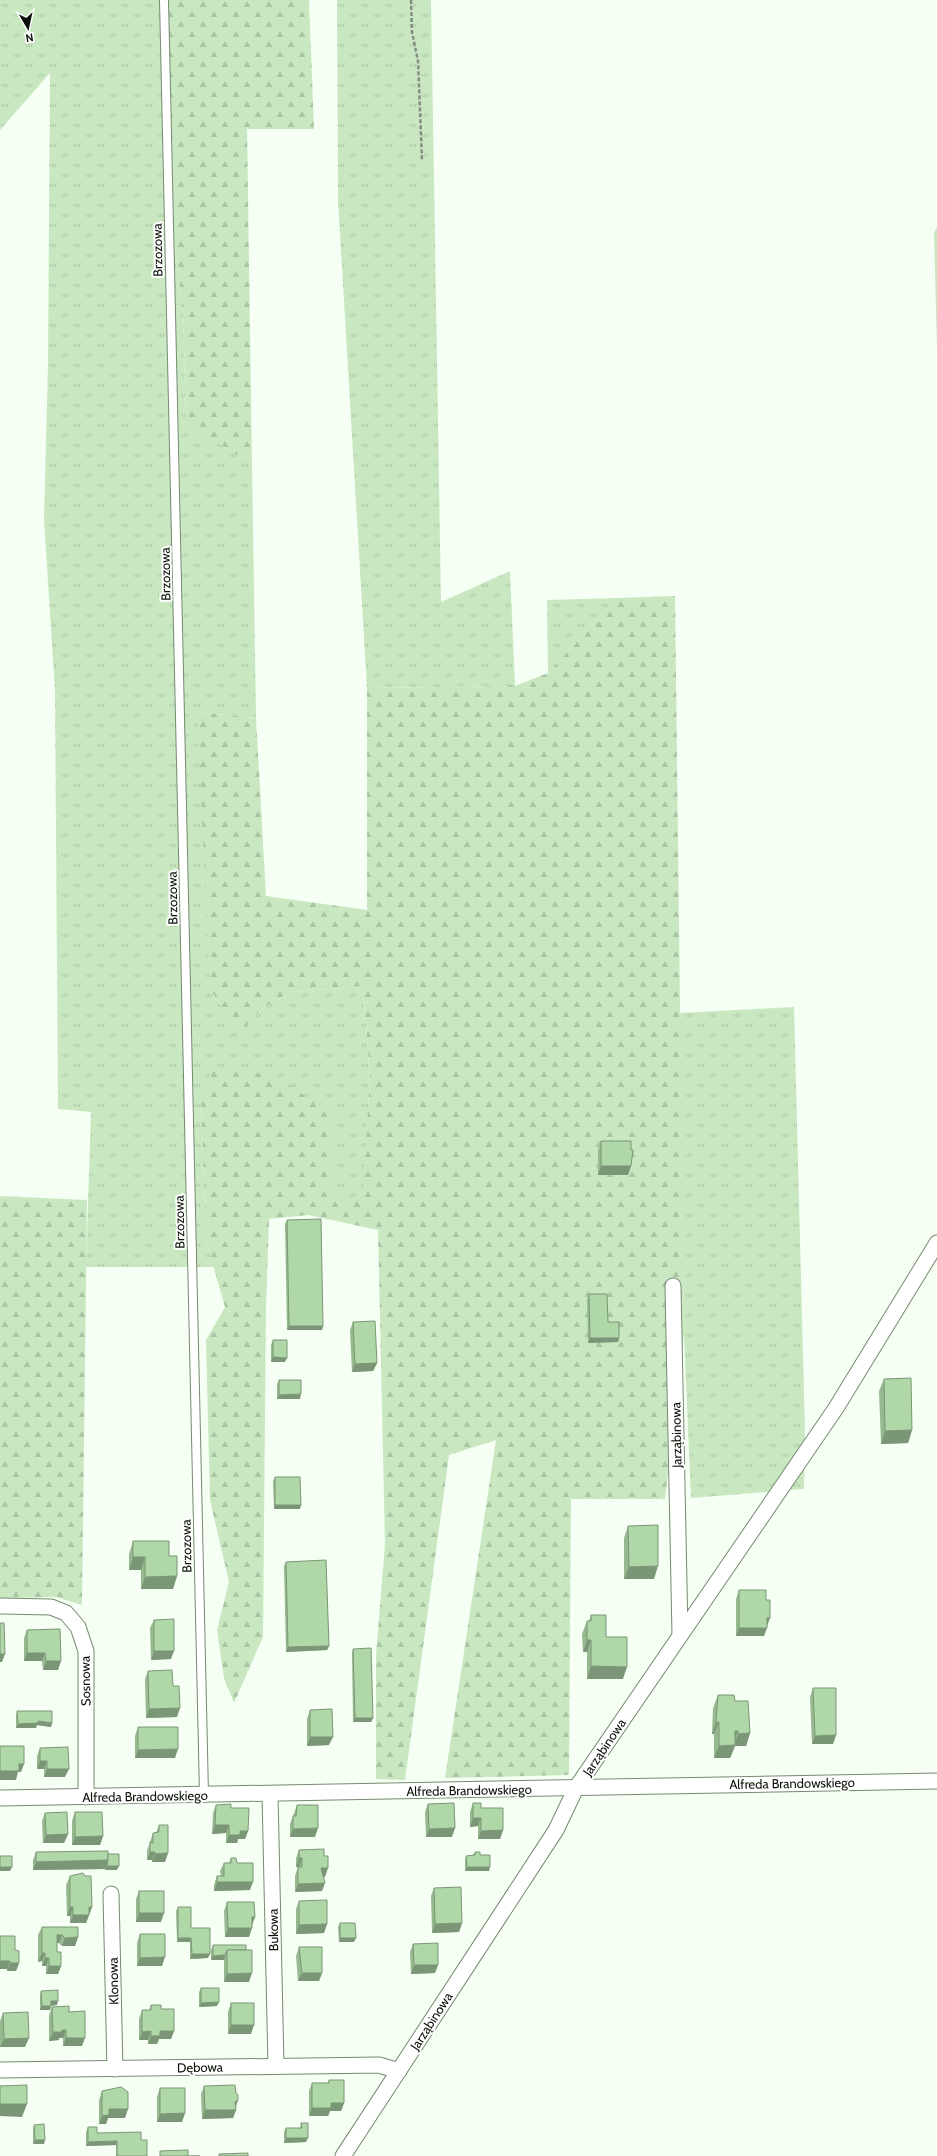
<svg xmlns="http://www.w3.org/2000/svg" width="937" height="2156" viewBox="0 0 937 2156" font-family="Cabin,sans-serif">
<defs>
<pattern id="grass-tufts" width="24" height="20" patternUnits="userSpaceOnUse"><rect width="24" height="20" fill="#c9e8c2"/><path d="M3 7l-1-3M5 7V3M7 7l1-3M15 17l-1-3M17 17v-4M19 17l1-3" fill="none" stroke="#abc6a5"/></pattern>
<pattern id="forest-firs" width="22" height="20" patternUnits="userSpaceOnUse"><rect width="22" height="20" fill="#c9e8c2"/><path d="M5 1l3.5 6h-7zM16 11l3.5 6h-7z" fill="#abc6a5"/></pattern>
</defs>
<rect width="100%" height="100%" fill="#f5fff3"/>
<!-- grass -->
<g fill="url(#grass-tufts)">
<path d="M0 0H164L162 142 183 312 186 422 252 464 256 718 197 712 238 1035 264 1007 293 992 363 986 370 1077 363 1201 332 1202 331 1112 201 1098 206 1241 214 1267H86L91 1112 58 1109 55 691 44 520 48 364 50 73 0 130Z"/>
<path d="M337 0H431L441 602 510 571 515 686 367 688 338 200Z"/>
<path d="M617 598 548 673 547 600Z"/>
<path d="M794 1007 805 1433 804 1489 691 1498 684 1335 679 1013Z"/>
</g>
<!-- forest -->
<g fill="url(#forest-firs)">
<path d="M164 0H309L314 129H247L252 464 186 423 183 312 162 142Z"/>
<path d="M937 227V347L934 233Z"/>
<path d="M675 596 684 1335 665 1499H571L569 1775 445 1778 496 1440 449 1455 405 1780 376 1779V1655L385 1544 378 1230 308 1215 269 1219 266 1307 263 1637 234 1703 224 1678 217 1630 229 1582 210 1500 206 1340 225 1307 206 1241 201 1098 213 1065 273 1076 332 1112V1201H362L370 1077 363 986 293 992 264 1007 238 1035 210 988 197 712 256 718 266 896 367 910V688L515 686 548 673 617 598Z"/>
<path d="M0 1196 87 1200 82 1605 56 1597 0 1598Z"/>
</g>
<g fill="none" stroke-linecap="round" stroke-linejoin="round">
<!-- service casing -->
<g stroke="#768a71" stroke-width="10">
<path id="service" d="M164 0 204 1795"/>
</g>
<!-- minor casing -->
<g stroke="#768a71" stroke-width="17">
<g id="minor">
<path d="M673 1286 680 1635"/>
<path d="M0 1606 51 1607 66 1613 78 1627 86 1651V1797"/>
<path d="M270 1794 276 2066"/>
<path d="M0 1798 937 1781"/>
<path d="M111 1894 115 2069"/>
<path d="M0 2070 379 2065 399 2071"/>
<path d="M343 2156 556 1830 576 1788 836 1408 937 1243"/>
</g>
</g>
<!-- path -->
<path stroke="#848d82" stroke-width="2.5" stroke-dasharray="4 2" stroke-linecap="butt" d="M411 0 412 32 418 61 422 160"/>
<!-- service -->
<use href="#service" stroke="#fff" stroke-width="8"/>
<!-- minor -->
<use href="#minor" stroke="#fff" stroke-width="15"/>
</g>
<!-- wall -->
<g fill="#97b990">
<path d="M601 1141 631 1166 628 1175H598V1150Z"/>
<path d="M287 1220 323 1326 322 1330H287L285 1224Z"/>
<path d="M589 1294 608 1322 619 1338 618 1342 588 1343 587 1299Z"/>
<path d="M353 1322 377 1363 373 1371 352 1372 350 1330Z"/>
<path d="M273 1340 285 1362H271V1345Z"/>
<path d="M884 1379 912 1430 908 1443 881 1444 879 1391Z"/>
<path d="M279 1380 300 1399H277V1384Z"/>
<path d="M275 1477 300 1509H274L273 1481Z"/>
<path d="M628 1526 654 1579H624V1538Z"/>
<path d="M133 1541 169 1556 177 1576 173 1589H141V1570H129V1554Z"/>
<path d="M286 1562 329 1646 327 1650 286 1652 284 1566Z"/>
<path d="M739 1590 766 1600 767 1626 764 1636H736V1599Z"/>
<path d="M591 1615 606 1637 623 1679H587V1652H583L582 1634 587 1621H589Z"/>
<path d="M154 1620 171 1659 151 1660 150 1628Z"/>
<path d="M60 1629 58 1670H43L42 1661H24V1638L27 1630Z"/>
<path d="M353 1649 373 1718 371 1722H353L352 1653Z"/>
<path d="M148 1671 173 1686 177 1717 146 1718 145 1679Z"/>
<path d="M813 1688 836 1735 833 1744H812L810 1697Z"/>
<path d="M718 1695 735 1701 750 1733 746 1746H735L730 1758H714V1734H712L713 1708Z"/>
<path d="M310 1710 329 1745 307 1746V1719Z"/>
<path d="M17 1711 52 1723 51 1727 37 1725 36 1728H16V1715Z"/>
<path d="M138 1727 175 1758H135V1736Z"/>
<path d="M40 1748 65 1777H44V1769H37V1756Z"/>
<path d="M473 1803 481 1808 503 1830 500 1839H478V1826L470 1827V1812Z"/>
<path d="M428 1804 452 1837H426L425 1812Z"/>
<path d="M216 1805 248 1831 245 1839H238L237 1843H226V1833L212 1834 213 1813Z"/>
<path d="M297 1805 315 1837H290V1824L293 1816Z"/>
<path d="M75 1812 103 1836 100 1845H72V1821Z"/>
<path d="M45 1813 68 1834 64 1843H43L42 1821Z"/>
<path d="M159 1825 168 1853 165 1862H152V1860H147V1851L153 1833H156Z"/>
<path d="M299 1850 325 1877H323L322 1891 295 1892V1876L298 1867H299H296V1858Z"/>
<path d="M36 1852 108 1854 117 1870H105V1869L33 1870V1860Z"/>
<path d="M475 1852 489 1871H465V1860L466 1856 473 1855Z"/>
<path d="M231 1858 237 1863 250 1890 214 1891V1885L217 1876H221L220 1871 224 1863H229Z"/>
<path d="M70 1876 92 1907 86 1923H70V1916H67L66 1885Z"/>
<path d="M434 1888 462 1923 459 1932 432 1933 431 1896Z"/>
<path d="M139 1891 161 1922H136V1899Z"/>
<path d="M299 1901 327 1924 324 1933 296 1934V1909Z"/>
<path d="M227 1902 255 1917 252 1924 249 1937H225L224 1911Z"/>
<path d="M178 1907 191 1928 208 1958 190 1959V1942H177L176 1911Z"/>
<path d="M340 1923 354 1942H339L338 1927Z"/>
<path d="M42 1927 78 1937 75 1946H62L59 1943H57V1952L61 1966 58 1974H46V1966H42V1961L38 1962V1935Z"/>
<path d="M140 1934 162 1966H137V1943Z"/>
<path d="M413 1944 438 1965 435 1973 411 1974 410 1952Z"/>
<path d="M213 1945 246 1950 249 1982H224V1960H211V1950Z"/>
<path d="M299 1947 322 1973 319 1981H298L296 1956Z"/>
<path d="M15 1950 19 1963 16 1971H7V1969H0Z"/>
<path d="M201 1988 217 2006 199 2007V1992Z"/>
<path d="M41 1991 57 2005 51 2006 50 2010H40V1995Z"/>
<path d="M231 2003 251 2034H228V2012Z"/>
<path d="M151 2005 161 2009 174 2031 171 2039H159L157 2044H148V2040H139V2019L142 2010H149Z"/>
<path d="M52 2007 69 2012 82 2046H63V2038H59V2040L49 2041V2015Z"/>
<path d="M3 2013 25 2047H0V2021Z"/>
<path d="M329 2080 344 2103 341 2111H330L328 2116H309V2091L312 2083H328Z"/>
<path d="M204 2086 236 2093 238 2100 236 2106V2110L233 2118 202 2119 201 2094Z"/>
<path d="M160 2088 185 2113 182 2122H157V2097Z"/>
<path d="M102 2091 125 2118H108L106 2124H99V2100Z"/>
<path d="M301 2123 306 2142 284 2143V2132L286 2128H300Z"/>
<path d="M34 2125 44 2144H33V2129Z"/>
<path d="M88 2127 97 2133 141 2140 147 2156H116V2145L86 2146V2132Z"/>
</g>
<!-- shaded-wall -->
<g fill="#7b9676">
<path d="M601 1166H631L628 1175H598Z"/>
<path d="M289 1326H323L322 1330H287Z"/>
<path d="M590 1338H619L618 1342 588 1343Z"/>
<path d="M273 1357 287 1358 285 1362H271Z"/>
<path d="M377 1363 373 1371 352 1372 355 1364Z"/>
<path d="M301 1394 300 1399H277L279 1395Z"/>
<path d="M912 1430 908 1443 881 1444 885 1431Z"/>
<path d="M275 1505H301L300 1509H274Z"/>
<path d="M133 1557H145L141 1570H129Z"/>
<path d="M658 1566 654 1579H624L629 1567Z"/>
<path d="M177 1576 173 1589H141L145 1577Z"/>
<path d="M767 1618H770L767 1626H764Z"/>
<path d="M739 1628H767L764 1636H736Z"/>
<path d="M587 1640H591L587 1652H583Z"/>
<path d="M329 1646 327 1650 286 1652 288 1647Z"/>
<path d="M154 1651H174L171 1659 151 1660Z"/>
<path d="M27 1653H45L42 1661H24Z"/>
<path d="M0 1654H5L2 1662H0Z"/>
<path d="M46 1661H61L58 1670H43Z"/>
<path d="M591 1666 627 1667 623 1679H587Z"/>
<path d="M180 1708 177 1717 146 1718 149 1709Z"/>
<path d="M355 1718H373L371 1722H353Z"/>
<path d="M38 1721 52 1723 51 1727 37 1725 36 1728H16L18 1724Z"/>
<path d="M716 1722H719L714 1734H712Z"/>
<path d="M735 1731H738L733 1744Z"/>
<path d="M750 1733 746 1746H735L730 1758H714L719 1746 734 1745 738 1734Z"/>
<path d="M836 1735 833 1744H812L815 1736Z"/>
<path d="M310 1737H333L329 1745 307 1746Z"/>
<path d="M178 1749 175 1758H135L138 1750Z"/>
<path d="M40 1761H47L44 1769H37Z"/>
<path d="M19 1764H24L21 1772H18L16 1780H0V1771Z"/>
<path d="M47 1769H69L65 1777H44Z"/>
<path d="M473 1818H481L478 1826 470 1827Z"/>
<path d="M215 1825H229L226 1833 212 1834Z"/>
<path d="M318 1828 315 1837H290L293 1829Z"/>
<path d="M455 1828 452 1837H426L429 1829Z"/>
<path d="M503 1830 500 1839H478L481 1831Z"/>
<path d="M240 1831H248L245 1839H238L237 1843H226L229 1835Z"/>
<path d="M68 1834 64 1843H43L46 1835Z"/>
<path d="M103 1836 100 1845H72L75 1837Z"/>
<path d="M150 1852H155L152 1860H147Z"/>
<path d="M168 1853 165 1862H152L155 1854Z"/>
<path d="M299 1858H302L299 1867H296Z"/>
<path d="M108 1860 105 1869 33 1870 36 1862Z"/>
<path d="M107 1866H119L117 1870H105Z"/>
<path d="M0 1867H12L10 1871H0Z"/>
<path d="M467 1867H490L489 1871H465Z"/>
<path d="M321 1868H328L325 1877H318Z"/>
<path d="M217 1882H253L250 1890 214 1891Z"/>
<path d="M325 1883 322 1891 295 1892 298 1884Z"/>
<path d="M70 1907H73L70 1916H67Z"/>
<path d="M89 1907H92L86 1923H70L73 1915Z"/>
<path d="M139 1913H164L161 1922H136Z"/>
<path d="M252 1917H255L252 1925Z"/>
<path d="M462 1923 459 1932 432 1933 435 1924Z"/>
<path d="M327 1924 324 1933 296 1934 299 1925Z"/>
<path d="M228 1928H252L249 1937H225Z"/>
<path d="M57 1935H62L59 1943H54Z"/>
<path d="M78 1937 75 1946H62L65 1938Z"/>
<path d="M178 1938H191L190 1942H177Z"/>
<path d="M340 1938H356L354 1942H339Z"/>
<path d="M42 1953H45L42 1961 38 1962Z"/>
<path d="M192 1954H210L208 1958 190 1959Z"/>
<path d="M225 1955 224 1960H211L213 1956Z"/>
<path d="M165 1957 162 1966H137L140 1958Z"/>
<path d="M45 1958H49L46 1966H42Z"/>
<path d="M0 1961H10L7 1969H0Z"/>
<path d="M10 1963H19L16 1971H7Z"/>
<path d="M414 1965H438L435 1973 411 1974Z"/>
<path d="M49 1966H61L58 1974H46Z"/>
<path d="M252 1973 249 1982H224L227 1974Z"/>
<path d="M302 1973H322L319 1981H298Z"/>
<path d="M51 2001H58L57 2005 49 2006Z"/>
<path d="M219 2002 217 2006 199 2007 201 2003Z"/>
<path d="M42 2006H51L50 2010H40Z"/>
<path d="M231 2025H254L251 2034H228Z"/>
<path d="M62 2030H66L63 2038H59V2040L49 2041 53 2032Z"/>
<path d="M151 2031 148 2040H139L142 2032Z"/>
<path d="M160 2031H174L171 2039H159L157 2044H148L151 2036Z"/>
<path d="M29 2038 25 2047H0L4 2039Z"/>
<path d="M66 2038H85L82 2046H63Z"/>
<path d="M238 2100 235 2109 236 2110 233 2118 202 2119 205 2110 235 2102Z"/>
<path d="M331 2103H344L341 2111H330L328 2116H309L312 2108Z"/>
<path d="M0 2104H27L22 2117 0 2116Z"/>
<path d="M109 2109H128L125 2118H108L106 2124H99L102 2116Z"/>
<path d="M185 2113 182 2122H157L160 2114Z"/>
<path d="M286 2138H308L306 2142 284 2143Z"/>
<path d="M35 2140H45L44 2144H33Z"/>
<path d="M117 2141 116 2145 86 2146 88 2142Z"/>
</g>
<!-- building -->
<g fill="#b0d7a8" stroke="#7b9676">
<path d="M601 1141H631V1150H633L631 1166H601Z"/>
<path d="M321 1219 323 1326H289L287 1220Z"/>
<path d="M589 1294H607L608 1322H619V1338H590Z"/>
<path d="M375 1321 377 1363 355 1364 353 1322Z"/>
<path d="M273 1340H287V1358L273 1357Z"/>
<path d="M911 1378 912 1430 885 1431 884 1379Z"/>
<path d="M279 1380H301V1394L279 1395Z"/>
<path d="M275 1477H300L301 1505H275Z"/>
<path d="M658 1525V1566L629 1567 628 1526Z"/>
<path d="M133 1541H169V1556H177V1576L145 1577V1557H133Z"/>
<path d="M326 1560 329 1646 288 1647 286 1562Z"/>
<path d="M739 1590H766V1600H770V1618H767V1628H739Z"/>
<path d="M591 1615H606V1637H627V1667L591 1666V1640H587V1621H591Z"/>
<path d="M174 1619V1651H154V1620Z"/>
<path d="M0 1623H4L5 1654H0Z"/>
<path d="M60 1629 61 1661H46L45 1653H27V1630Z"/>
<path d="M371 1648 373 1718H355L353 1649Z"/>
<path d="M172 1670 173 1686H179L180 1708 149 1709 148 1671Z"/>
<path d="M813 1688H836V1735L815 1736Z"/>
<path d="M718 1695H734L735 1701H748L750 1733 738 1734V1731H735V1745L719 1746V1722H716Z"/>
<path d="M332 1709 333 1737H310V1710Z"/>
<path d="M17 1711H52V1723L38 1721V1723L18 1724Z"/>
<path d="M138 1727H178V1749L138 1750Z"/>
<path d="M0 1746H24V1764H19V1771H0Z"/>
<path d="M68 1747 69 1769H47V1761H40V1748Z"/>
<path d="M454 1803 455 1828 429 1829 428 1804Z"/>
<path d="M473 1803H481V1808H503V1830L481 1831V1818H473Z"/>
<path d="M231 1804V1808H249L248 1831H240V1835H229V1825H215L216 1805Z"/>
<path d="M297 1805H318V1828L293 1829V1816H296Z"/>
<path d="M67 1812 68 1834 46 1835 45 1813Z"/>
<path d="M75 1812H102L103 1836 75 1837Z"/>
<path d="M159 1825H168V1853L155 1854V1852H150V1842L153 1843V1833L159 1832Z"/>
<path d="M324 1849V1856H328V1868H321L325 1883 298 1884V1867H302V1858H299V1850Z"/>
<path d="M108 1851V1860L36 1862V1852Z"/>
<path d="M475 1852H480V1855H490V1867H467L466 1856 475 1855Z"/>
<path d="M108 1854H119V1866H107L108 1860Z"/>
<rect x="0" y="1856" width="12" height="11"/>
<path d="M231 1858H236L237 1863H253V1882H217V1876H224V1863H231Z"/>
<path d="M83 1873 85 1876H91L92 1907H89V1915H73V1907H70V1876Z"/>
<path d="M461 1887 462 1923 435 1924 434 1888Z"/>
<rect x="139" y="1891" width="25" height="22"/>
<path d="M327 1900V1924L299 1925V1901Z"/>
<path d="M227 1902H254L255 1917H252V1928H228Z"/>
<path d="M178 1907H191V1928H210V1954H192L191 1938H178Z"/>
<path d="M340 1923H355L356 1938H340Z"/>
<path d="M42 1927H78V1937L65 1938 62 1935H57V1952H61V1966H49V1958H45V1953H42Z"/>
<path d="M140 1934H165V1957L140 1958Z"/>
<path d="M0 1936H15V1950L19 1951V1963H10V1961H0Z"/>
<path d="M438 1943V1965H414L413 1944Z"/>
<path d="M213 1945H246V1950H227L225 1955 213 1956Z"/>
<path d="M299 1947H322V1973H302Z"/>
<path d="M227 1950H252V1973L227 1974Z"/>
<path d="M201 1988H219V2002L201 2003Z"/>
<path d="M58 1990V2001H51V2006H42L41 1991Z"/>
<rect x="231" y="2003" width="23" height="22"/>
<path d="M151 2005H161V2009H174V2031H160V2036H151V2031L142 2032V2010H151Z"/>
<path d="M69 2006V2012L85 2011V2038H66V2030H62V2032H53L52 2007Z"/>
<path d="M28 2012 29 2038 4 2039 3 2013Z"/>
<path d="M329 2080H344V2103H331V2108H312V2083H329Z"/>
<path d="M27 2085V2104H0V2086Z"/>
<path d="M235 2085 236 2093 238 2095V2100L235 2102 236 2110H205L204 2086Z"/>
<path d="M121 2087 128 2092V2109H109V2115L102 2116V2091Z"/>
<path d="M160 2088H185V2113L160 2114Z"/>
<path d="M301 2123H308V2138H286V2128H302Z"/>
<path d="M44 2124 45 2140H35L34 2125Z"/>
<path d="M88 2127H97V2133L141 2132V2140H147V2156H117V2141L88 2142Z"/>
<path d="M188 2150V2156H200H160V2151Z"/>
<path d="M248 2153V2156H219V2154Z"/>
</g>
<g text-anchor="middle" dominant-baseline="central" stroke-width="4" stroke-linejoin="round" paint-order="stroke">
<!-- street labels -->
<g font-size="13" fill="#0b1309" stroke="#fff">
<text transform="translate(157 250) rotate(-91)">Brzozowa</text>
<text transform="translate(165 574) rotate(-91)">Brzozowa</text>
<text transform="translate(172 898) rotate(-91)">Brzozowa</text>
<text transform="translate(179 1222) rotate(-91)">Brzozowa</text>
<text transform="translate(676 1435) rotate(-91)">Jarząbinowa</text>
<text transform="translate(186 1546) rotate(-91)">Brzozowa</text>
<text transform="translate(85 1681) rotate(-91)">Sosnowa</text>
<text transform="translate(604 1747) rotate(-56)">Jarząbinowa</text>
<text transform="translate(792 1783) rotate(-1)">Alfreda Brandowskiego</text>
<text transform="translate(469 1790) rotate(-1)">Alfreda Brandowskiego</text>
<text transform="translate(145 1796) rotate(-1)">Alfreda Brandowskiego</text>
<text transform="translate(273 1930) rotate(-91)">Bukowa</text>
<text transform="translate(113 1981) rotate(-91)">Klonowa</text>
<text transform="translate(431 2021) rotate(-57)">Jarząbinowa</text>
<text transform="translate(200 2067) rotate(-1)">Dębowa</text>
</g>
</g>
<!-- north arrow -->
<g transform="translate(28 28) rotate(171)" stroke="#ffffff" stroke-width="3" paint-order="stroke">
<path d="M0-3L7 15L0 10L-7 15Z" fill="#0b1309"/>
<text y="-6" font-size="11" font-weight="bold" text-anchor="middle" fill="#0b1309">N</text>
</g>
</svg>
